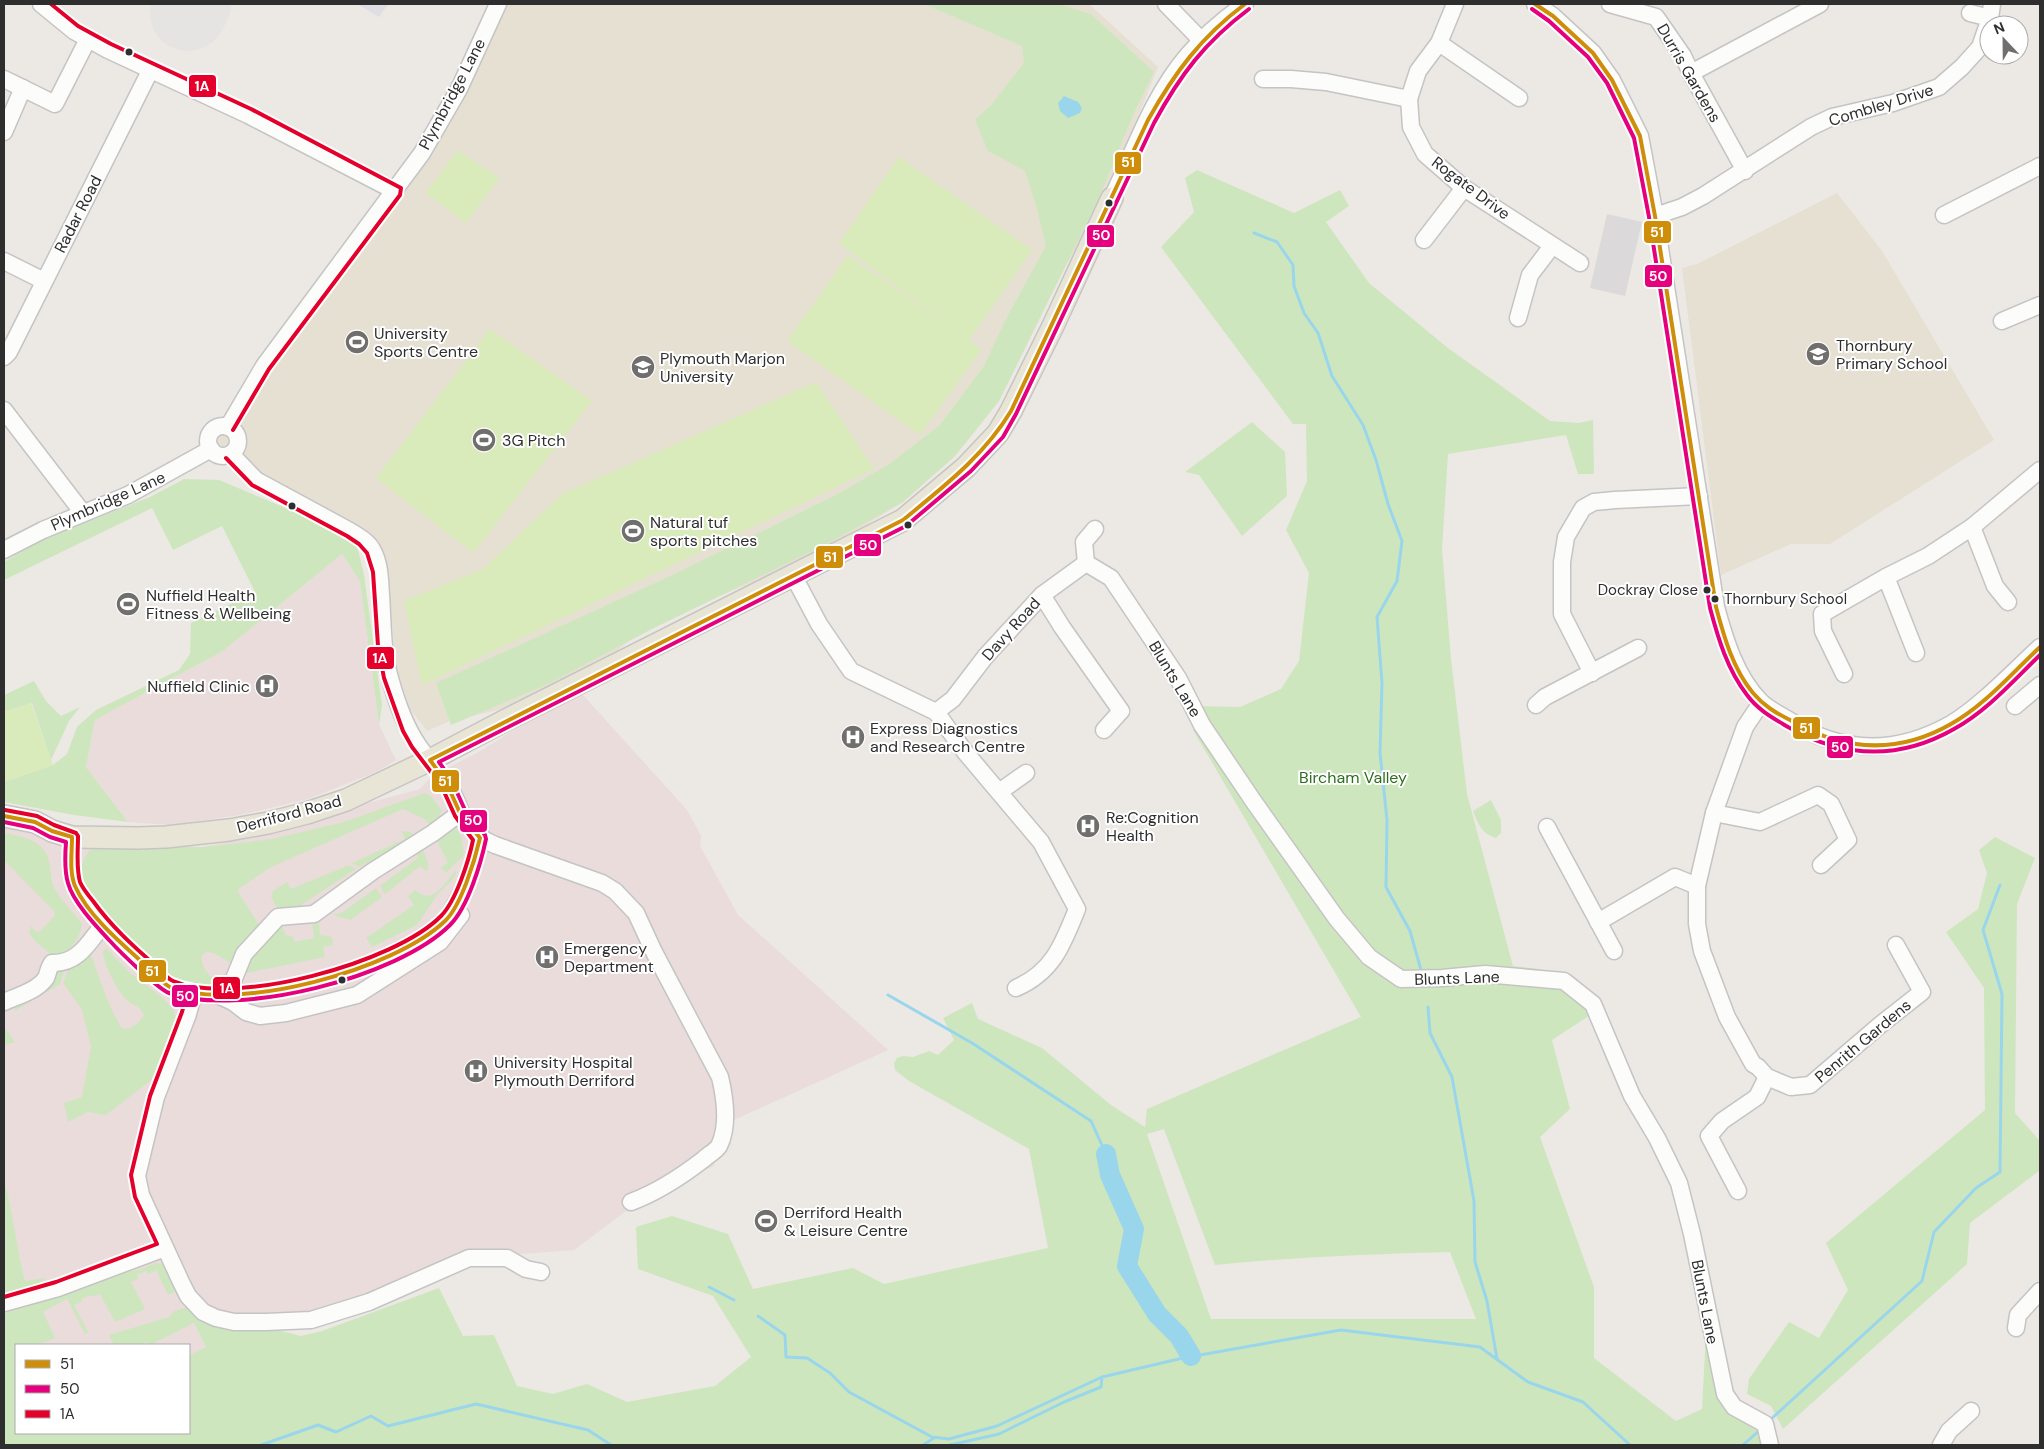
<svg xmlns="http://www.w3.org/2000/svg" width="2044" height="1449" viewBox="0 0 2044 1449" font-family="'DM Sans',sans-serif">
<rect width="100%" height="100%" fill="#ece8e4"/>
<!-- industrial -->
<path fill="#dcd9db" d="M1607 214 1642 222 1625 296 1590 288Z"/>
<!-- education -->
<g fill="#e6e0d3">
<path d="M503 4H1089L1158 67 1108 191 1061 275 999 401 955 456 903 502 814 557 649 625 594 669 529 703 450 721 427 731 410 709 396 666 389 592 373 550 329 519 209 445 345 270Z"/>
<path d="M1837 193 1882 251 1994 440 1830 544H1791L1721 575 1682 268 1697 264Z"/>
</g>
<!-- medical -->
<g fill="#e9dcdb">
<path d="M342 554 360 580 379 725 396 760 376 772 308 799 240 815 172 825 128 822 86 767 95 720 223 651Z"/>
<path d="M582 694 687 810 701 836 700 846 738 915 888 1050 725 1124 714 1166 646 1196 574 1250 469 1258 369 1302 266 1322 189 1362V1345H16V1433L4 1443V826L42 836 169 853 217 844 420 789 432 776 479 752 531 719Z"/>
</g>
<!-- airport -->
<path fill="#dfdee2" d="M357 4H388L379 17Z"/>
<!-- green -->
<g fill="#cee6be" fill-rule="evenodd">
<path d="M924 4H1058L1091 14 1154 72 1134 113 1098 200 999 401 955 456 903 502 825 545 652 629 548 684 451 725 436 683 664 579 836 495 888 465 940 425 984 366 1006 319 1046 246 1037 209 1025 171 988 151 975 120 991 105 1024 63 1022 46Z"/>
<path d="M1197 170 1294 213 1340 190 1349 206 1326 222 1369 283 1448 348 1550 421 1579 423 1593 420 1594 474H1578L1566 435 1448 454 1442 549 1451 659 1467 794 1513 966 1539 969 1572 981 1595 1012 1552 1040 1570 1109 1540 1137 1594 1287V1358L1676 1421 1702 1409 1708 1295 1725 1365 1738 1402 1770 1445H4V1314L121 1273 138 1270 156 1263 165 1264 174 1284 175 1292 168 1295 156 1270 149 1274 146 1271 137 1275 138 1279 131 1282 145 1309 115 1322 100 1294 93 1297 92 1295 81 1299 82 1302 74 1305 88 1332 85 1334 67 1299 43 1312 55 1338 37 1345H16V1433H189V1356L206 1347 194 1323 150 1345 147 1342 140 1345H114L109 1335 169 1317 174 1311 188 1307 301 1336 322 1331 439 1288 463 1336 494 1335 517 1386 553 1394 587 1384 627 1402 715 1386 751 1357 713 1296 638 1269 636 1227 672 1216 728 1234 753 1289 853 1268 884 1284 1048 1248 1029 1149 909 1081 895 1070 894 1063 897 1058 903 1056 913 1057 929 1051 938 1055 954 1040 943 1018 972 1003 978 1019 1042 1048 1111 1105 1145 1127 1147 1109 1361 1017 1193 730 1195 706 1240 707 1281 689 1299 661 1309 573 1286 530 1307 481 1306 424H1293L1161 247 1194 212 1185 178ZM1164 1129 1215 1265C1294 1257 1372 1254 1450 1252L1476 1319H1211L1147 1134Z"/>
<path d="M1252 422 1285 452 1287 496 1242 536 1199 475 1185 472Z"/>
<path d="M184 479 219 480 338 530 357 545 364 575 382 705 379 725 360 581 342 554 223 651 95 720 86 767 128 822 74 815 4 802V782L53 765 67 754 77 727 96 710 179 670 190 654 191 623 255 592 222 526 173 550 152 508 4 580V562L42 540 150 497Z"/>
<path d="M34 681 46 701 61 716 80 707 69 721 51 760 32 703 4 712V695Z"/>
<path d="M425 793 431 796 442 811 439 815 442 819 430 826 426 820 403 809 271 867 237 890 261 928 232 964 214 953 206 952 202 955C200 967 209 980 223 979V974H228L225 983 209 984 207 988C194 986 183 982 171 976 149 964 89 905 82 882 78 869 85 852 96 845L204 847 272 839 344 822Z"/>
<path d="M1491 800 1501 820V833L1496 838C1482 834 1478 824 1473 811Z"/>
<path d="M455 829 458 830 462 840 464 855 446 873 441 867 448 863 437 841Z"/>
<path d="M401 831 411 832 413 836 410 842 372 869 367 862 359 867 352 863 405 839Z"/>
<path d="M4 833C25 837 45 840 50 865 51 874 51 883 56 891 63 903 75 913 82 924 80 940 68 956 51 955L36 942 29 933 31 926 35 931 39 932 54 917 55 912 4 860Z"/>
<path d="M1995 837 2035 858 2017 904 2015 1113 2040 1141 2039 1171 1970 1223 1967 1264 1783 1429 1771 1406 1747 1394 1749 1379 1789 1322 1819 1338 1848 1290 1826 1243 1985 1110 1984 988 1946 932 1978 909 1987 873 1979 850Z"/>
<path d="M418 849 423 850 428 863V870L426 871 420 866 385 894 380 886 418 858 414 850Z"/>
<path d="M349 865 356 869 295 909 281 915 271 897 273 891 287 882 291 889Z"/>
<path d="M455 871 457 872 452 880 437 895 417 925 372 947 366 938 414 905 408 896 415 890C433 906 444 884 455 871Z"/>
<path d="M376 888 382 897 350 920 333 915 343 912Z"/>
<path d="M312 922 319 923 320 935 332 937 333 945 323 947 325 957 242 974 250 958 281 924 286 935 293 937 294 942 314 938Z"/>
<path d="M107 949 128 971 164 999 174 1011 176 1024 151 1080 106 1115 88 1112 68 1122 64 1103 82 1097 91 1046 82 1010 63 983 69 968 87 952 92 957C99 977 110 1012 123 1029 134 1028 138 1024 144 1015 139 1004 135 1007 127 1000 118 992 102 962 103 950Z"/>
<path d="M66 964 60 984 15 1011 14 1005 40 989Z"/>
<path d="M4 1026 15 1042 4 1045Z"/>
<path d="M4 1181C14 1214 16 1248 25 1281L46 1278 40 1284 4 1299Z"/>
</g>
<!-- pitch -->
<g fill="#d9eabb">
<path d="M458 150 499 178 466 223 426 193Z"/>
<path d="M899 157 1032 250 969 340 981 350 920 435 787 341 848 255 947 325 839 243Z"/>
<path d="M490 329 592 401 473 553 376 478Z"/>
<path d="M816 382 874 469 422 685 404 601 483 569 562 494Z"/>
<path d="M31 703 53 765 4 782V712Z"/>
</g>
<!-- water -->
<path fill="#99d6ec" d="M1064 96 1078 102 1082 108 1080 113 1068 118 1060 111 1058 103Z"/>
<g fill="none" stroke-linecap="round" stroke-linejoin="round">
<!-- stream -->
<g stroke="#99d6ec" stroke-width="3">
<path d="M1254 233 1277 242 1293 265 1294 286 1304 313 1318 333 1332 376 1363 425 1376 460 1388 504 1402 541 1397 581 1377 617 1382 683 1380 753 1387 820 1386 887 1410 931 1421 970"/>
<path d="M888 995 972 1043 1091 1121 1106 1154"/>
<path d="M1428 1007 1430 1033 1452 1077 1474 1201 1475 1262 1487 1301 1497 1359"/>
<path d="M709 1287 734 1300"/>
<path d="M758 1316 785 1335 786 1357 807 1358 830 1373 849 1392 932 1437 949 1439 997 1426 1102 1377"/>
<path d="M1770 1420 1922 1281 1934 1232 1976 1188 2000 1172 2002 994 1983 930 2000 885"/>
<path d="M261 1445 318 1425 336 1432 371 1416 388 1426 476 1404 588 1430 611 1445"/>
<path d="M923 1445 934 1438"/>
<path d="M950 1445 999 1434 1064 1402 1101 1387 1102 1377 1183 1358 1341 1330 1480 1347 1528 1382 1583 1402 1630 1445"/>
<path d="M1743 1445 1760 1430"/>
</g>
<!-- river -->
<path stroke="#99d6ec" stroke-width="20" d="M1106 1154 1110 1175 1134 1229 1127 1266 1157 1314 1179 1336 1191 1356"/>
<!-- runway -->
<path stroke="#e6e4e2" stroke-width="76" d="M188 13 193 4"/>
<!-- minor casing -->
<g stroke="#c5c4c5" stroke-width="19">
<g id="minor">
<path d="M41 4 74 31 108 50 248 115 395 191"/>
<path d="M1166 4 1201 40"/>
<path d="M1455 4 1439 43 1418 71 1409 99 1411 127 1425 154 1464 188 1580 263"/>
<path d="M1535 4 1553 16 1593 53 1612 80 1640 136 1655 216 1716 607C1725 640 1736 677 1761 702 1768 709 1779 714 1787 719 1840 754 1896 755 1951 724 1980 707 2015 670 2040 647"/>
<path d="M1610 4 1656 17 1683 56 1691 73 1745 171"/>
<path d="M1970 13 1990 18"/>
<path d="M1439 43 1519 98"/>
<path d="M1691 73 1820 4"/>
<path d="M4 79 55 104 88 39"/>
<path d="M1263 79H1291L1326 82 1409 99"/>
<path d="M4 132 23 88"/>
<path d="M1112 198C1134 151 1154 94 1188 55 1205 35 1224 19 1245 4"/>
<path d="M1944 215 2040 166"/>
<path d="M1655 216 1682 207 1703 196 1811 127 1832 117 1893 103 1939 87 1962 67 1980 47 1990 18 1992 4"/>
<path d="M1424 240 1464 188"/>
<path d="M4 261 44 281"/>
<path d="M1518 318 1530 275 1552 246"/>
<path d="M2002 321 2040 305"/>
<path d="M4 357 9 352 150 71"/>
<path d="M4 410 83 513"/>
<circle cx="223" cy="441" r="15"/>
<path d="M228 427 264 366 422 153 459 89 498 4"/>
<path d="M231 454 256 480 350 531C358 536 369 542 373 551 380 564 380 580 381 595 383 623 382 652 390 678 396 700 405 726 418 745 426 757 437 769 446 781 464 809 459 830 495 845L602 883 615 891 636 913 654 952 720 1077C725 1098 729 1126 719 1146 716 1151 708 1155 704 1159 682 1176 658 1192 631 1202"/>
<path d="M1972 527 1995 586 2008 602"/>
<path d="M4 550 43 530 128 495 211 449"/>
<path d="M1086 563 1111 578 1178 678 1202 725 1254 802 1337 919 1369 957 1401 979 1442 978 1485 974 1564 981 1593 1004 1632 1096 1657 1138 1679 1183 1692 1234 1725 1394 1734 1407 1765 1424 1770 1445"/>
<path d="M1086 563 1084 542 1095 529"/>
<path d="M793 575 819 624 851 671 936 712 965 752 1041 842 1077 909C1063 944 1053 972 1016 988"/>
<path d="M1886 577 1916 653"/>
<path d="M1042 595 1062 627 1121 711 1104 730"/>
<path d="M1592 673 1562 614V562L1566 537 1583 508 1594 502 1615 500 1699 496"/>
<path d="M1844 674 1823 631 1822 614 1886 577 1928 556 1972 527 2040 470"/>
<path d="M1761 703 1745 727 1714 813 1697 886V924L1702 951 1727 1017 1753 1064 1758 1067 1767 1077 1791 1087 1810 1085 1880 1025 1922 992 1896 945"/>
<path d="M1536 705 1545 697 1638 648"/>
<path d="M2015 706 2040 685"/>
<path d="M936 712 953 699 985 657 1042 595 1086 563"/>
<path d="M999 792 1026 773"/>
<path d="M1714 813 1760 822 1818 795 1831 804 1848 840 1821 865"/>
<path d="M1547 827 1614 951"/>
<path d="M72 837C72 852 70 868 74 882 76 890 83 898 88 905 106 931 128 951 153 972 158 977 164 984 170 987 237 1014 393 969 445 921 449 917 452 910 455 905 468 882 475 864 480 838"/>
<path d="M1598 922 1675 877 1697 886"/>
<path d="M194 992 188 1014 156 1097 137 1176 141 1195 181 1282 188 1296 203 1312 216 1318 234 1322H266L311 1320 369 1302 469 1258H507L526 1269 541 1272"/>
<path d="M220 996 233 1002 246 1012 260 1016 286 1013 357 995 440 942 461 915"/>
<path d="M220 996 229 991 244 954 278 917 314 914 373 871 433 833 460 813"/>
<path d="M4 1002C17 996 37 991 46 978 48 973 49 967 52 963 77 964 88 944 102 926"/>
<path d="M1738 1191 1709 1136 1722 1121 1757 1097 1767 1077"/>
<path d="M4 1303 58 1288 165 1248"/>
<path d="M2016 1328 2018 1315 2040 1291"/>
<path d="M1941 1445 1949 1431 1971 1411"/>
</g>
</g>
<!-- major casing -->
<g stroke="#c6c5c4" stroke-width="24">
<path id="major" d="M4 816 35 822 52 831 72 837 138 838 166 837 229 830 268 823 307 813 346 800 430 760 504 721 903 520 966 467 998 433 1011 411 1053 326 1112 198"/>
</g>
<!-- minor -->
<use href="#minor" stroke="#fcfcfb" stroke-width="16"/>
<!-- major -->
<use href="#major" stroke="#e8e4d6" stroke-width="21"/>
<!-- bus-1 casing -->
<g stroke="#fff" stroke-width="8">
<g id="bus-1">
<path d="M1535 4 1553 16 1593 53 1612 80 1640 136 1655 216 1716 607C1724 637 1733 669 1753 693 1764 706 1776 713 1790 720 1843 751 1897 755 1951 724 1985 705 2012 673 2040 647"/>
<path d="M4 816 35 822 52 831 72 837C72 853 69 871 75 886 89 918 128 949 153 972 159 977 163 984 170 987 237 1013 394 970 445 921 461 906 475 860 480 838L460 813 446 782 430 760 903 520C943 487 984 456 1011 411L1148 120C1175 72 1201 37 1245 4"/>
</g>
</g>
<!-- bus-2 casing -->
<g stroke="#fff" stroke-width="8">
<g id="bus-2">
<path d="M1532 9 1549 21 1588 57 1607 83 1634 138 1649 217 1710 608C1718 638 1727 669 1747 695 1758 710 1773 718 1788 727 1843 758 1898 761 1954 729 1987 711 2013 681 2040 655"/>
<path d="M4 822 33 828 50 837 66 842C65 855 64 870 68 883 73 902 96 926 110 941 119 951 158 989 169 993 239 1018 398 977 450 925 468 907 481 863 486 839L485 835 465 810 451 779 439 762 906 526 971 471 1003 437 1016 414 1154 123C1180 75 1205 42 1249 9"/>
</g>
</g>
<!-- bus-3 casing -->
<g stroke="#fff" stroke-width="8">
<g id="bus-3">
<path d="M51 4 78 26 111 44 251 109 401 188 400 195 269 369 233 430"/>
<path d="M5 810 37 816 54 825 76 833 78 836C78 851 76 868 80 882 83 889 88 895 93 901 111 926 133 946 156 966 161 971 166 978 173 981 234 1007 395 963 441 916 456 901 469 860 473 840L455 816 441 785 412 747 403 731 384 678 378 646 373 572 367 553 359 544 347 536 252 485 226 458"/>
<path d="M4 1297 56 1282 157 1244 135 1197 131 1175 150 1096 182 1012 188 990"/>
</g>
</g>
<!-- bus-1 -->
<use href="#bus-1" stroke="#cf8e09" stroke-width="4"/>
<!-- bus-2 -->
<use href="#bus-2" stroke="#e5007d" stroke-width="4"/>
<!-- bus-3 -->
<use href="#bus-3" stroke="#e4002b" stroke-width="4"/>
</g>
<!-- icons -->
<defs>
<g id="stadium-disc" transform="scale(1.25)"><circle r="9.5" fill="#706f6e" stroke="#fff"/><path d="M0-5a6.5 5 0 1 0 0 10a6.5 5 0 1 0 0-10ZM-3.5-1.8h7v3.6h-7Z" fill="#fff"/></g>
<g id="school-disc" transform="scale(1.25)"><circle r="9.5" fill="#706f6e" stroke="#fff"/><path d="M0-5L7-2L0 1L-7-2ZM-4 1L0 2.5L4 1V4Q0 6-4 4Z" fill="#fff"/></g>
<g id="university-disc" transform="scale(1.25)"><circle r="9.5" fill="#706f6e" stroke="#fff"/><path d="M0-5L7-2L0 1L-7-2ZM-4 1L0 2.5L4 1V4Q0 6-4 4Z" fill="#fff"/></g>
<g id="hospital-disc" transform="scale(1.25)"><circle r="9.5" fill="#706f6e" stroke="#fff"/><path d="M-5-5h3v3.5h4V-5h3V5h-3V1.5h-4V5h-3Z" fill="#fff"/></g>
</defs>
<g fill-rule="evenodd">
<use href="#stadium-disc" x="357" y="342"/>
<use href="#school-disc" x="1818" y="354"/>
<use href="#university-disc" x="643" y="367"/>
<use href="#stadium-disc" x="484" y="440"/>
<use href="#stadium-disc" x="633" y="531"/>
<use href="#stadium-disc" x="128" y="604"/>
<use href="#hospital-disc" x="267" y="686"/>
<use href="#hospital-disc" x="853" y="737"/>
<use href="#hospital-disc" x="1088" y="826"/>
<use href="#hospital-disc" x="547" y="957"/>
<use href="#hospital-disc" x="476" y="1071"/>
<use href="#stadium-disc" x="766" y="1221"/>
</g>
<!-- markers -->
<g fill="#2e2e2e" stroke="#fff" stroke-width="2">
<circle cx="129" cy="52" r="4.5"/>
<circle cx="1109" cy="203" r="4.5"/>
<circle cx="292" cy="506" r="4.5"/>
<circle cx="908" cy="525" r="4.5"/>
<circle cx="1707" cy="590" r="4.5"/>
<circle cx="1715" cy="599" r="4.5"/>
<circle cx="342" cy="980" r="4.5"/>
</g>
<g text-anchor="middle" dominant-baseline="central" stroke-width="4" stroke-linejoin="round" paint-order="stroke">
<!-- bus labels -->
<g font-size="15" fill="#2e2e2e" stroke="#fff" text-anchor="end">
<text x="1698" y="590">Dockray Close</text>
<text x="1724" y="599" text-anchor="start">Thornbury School</text>
</g>
<!-- street labels -->
<g font-size="16" fill="#2e2e2e" stroke="#fff">
<text transform="translate(1689 73) rotate(60)">Durris Gardens</text>
<text transform="translate(452 94) rotate(-62)">Plymbridge Lane</text>
<text transform="translate(1881 105) rotate(-17)">Combley Drive</text>
<text transform="translate(1471 188) rotate(37)">Rogate Drive</text>
<text transform="translate(78 214) rotate(-63)">Radar Road</text>
<text transform="translate(108 501) rotate(-24)">Plymbridge Lane</text>
<text transform="translate(1011 629) rotate(-48)">Davy Road</text>
<text transform="translate(1175 679) rotate(59)">Blunts Lane</text>
<text transform="translate(289 814) rotate(-15)">Derriford Road</text>
<text transform="translate(1457 978) rotate(-2)">Blunts Lane</text>
<text transform="translate(1863 1041) rotate(-40)">Penrith Gardens</text>
<text transform="translate(1705 1302) rotate(79)">Blunts Lane</text>
</g>
<!-- poi labels -->
<g font-size="16" fill="#2e2e2e" stroke="#fff" text-anchor="start">
<text x="374" y="333">University<tspan x="374" dy="18">Sports Centre</tspan></text>
<text x="1836" y="345">Thornbury<tspan x="1836" dy="18">Primary School</tspan></text>
<text x="660" y="358">Plymouth Marjon<tspan x="660" dy="18">University</tspan></text>
<text x="502" y="440">3G Pitch</text>
<text x="650" y="522">Natural tuf<tspan x="650" dy="18">sports pitches</tspan></text>
<text x="146" y="595">Nuffield Health<tspan x="146" dy="18">Fitness &amp; Wellbeing</tspan></text>
<text x="250" y="686" text-anchor="end">Nuffield Clinic</text>
<text x="870" y="728">Express Diagnostics<tspan x="870" dy="18">and Research Centre</tspan></text>
<text x="1106" y="817">Re:Cognition<tspan x="1106" dy="18">Health</tspan></text>
<text x="564" y="948">Emergency<tspan x="564" dy="18">Department</tspan></text>
<text x="494" y="1062">University Hospital<tspan x="494" dy="18">Plymouth Derriford</tspan></text>
<text x="784" y="1212">Derriford Health<tspan x="784" dy="18">&amp; Leisure Centre</tspan></text>
</g>
<!-- park labels -->
<g font-size="16" fill="#2c6e1b" stroke="#fff">
<text x="1353" y="777">Bircham Valley</text>
</g>
</g>
<g stroke="#fff" stroke-width="2">
<rect x="188" y="74" width="29" height="24" rx="5" fill="#e4002b"/>
<rect x="1114" y="151" width="28" height="24" rx="5" fill="#cf8e09"/>
<rect x="1643" y="220" width="29" height="24" rx="5" fill="#cf8e09"/>
<rect x="1086" y="224" width="29" height="24" rx="5" fill="#e5007d"/>
<rect x="1644" y="264" width="29" height="24" rx="5" fill="#e5007d"/>
<rect x="853" y="533" width="29" height="24" rx="5" fill="#e5007d"/>
<rect x="815" y="545" width="29" height="24" rx="5" fill="#cf8e09"/>
<rect x="366" y="646" width="29" height="24" rx="5" fill="#e4002b"/>
<rect x="1792" y="716" width="29" height="24" rx="5" fill="#cf8e09"/>
<rect x="1826" y="735" width="28" height="24" rx="5" fill="#e5007d"/>
<rect x="431" y="769" width="29" height="24" rx="5" fill="#cf8e09"/>
<rect x="459" y="809" width="29" height="24" rx="5" fill="#e5007d"/>
<rect x="138" y="959" width="29" height="24" rx="5" fill="#cf8e09"/>
<rect x="212" y="976" width="29" height="24" rx="5" fill="#e4002b"/>
<rect x="171" y="984" width="28" height="24" rx="5" fill="#e5007d"/>
</g>
<g font-size="14" text-anchor="middle" font-weight="bold" fill="#fff">
<text x="202" y="91">1A</text>
<text x="1128" y="167">51</text>
<text x="1657" y="237">51</text>
<text x="1101" y="240">50</text>
<text x="1658" y="281">50</text>
<text x="868" y="550">50</text>
<text x="830" y="562">51</text>
<text x="380" y="663">1A</text>
<text x="1806" y="733">51</text>
<text x="1840" y="752">50</text>
<text x="445" y="786">51</text>
<text x="473" y="825">50</text>
<text x="152" y="976">51</text>
<text x="227" y="993">1A</text>
<text x="185" y="1001">50</text>
</g>
<!-- border -->
<rect width="2044" height="1449" fill="none" stroke="#2e2e2e" stroke-width="10"/>
<!-- legend -->
<rect x="15" y="1344" width="175" height="90" fill="#ffffff" stroke="#ababab"/>
<rect x="25" y="1360" width="25" height="8" fill="#cf8e09" stroke="#ababab"/>
<text x="60" y="1369" font-size="15" fill="#2e2e2e">51</text>
<rect x="25" y="1385" width="25" height="8" fill="#e5007d" stroke="#ababab"/>
<text x="60" y="1394" font-size="15" fill="#2e2e2e">50</text>
<rect x="25" y="1410" width="25" height="8" fill="#e4002b" stroke="#ababab"/>
<text x="60" y="1419" font-size="15" fill="#2e2e2e">1A</text>
<!-- north arrow -->
<g transform="translate(2004 40) rotate(338)"><circle r="24" fill="#ffffff" stroke="#ababab"/>
<path d="M0-4L9 19L0 12L-9 19Z" fill="#706f6e"/>
<text y="-8" font-size="14" font-weight="bold" text-anchor="middle" fill="#2e2e2e">N</text>
</g>
</svg>
